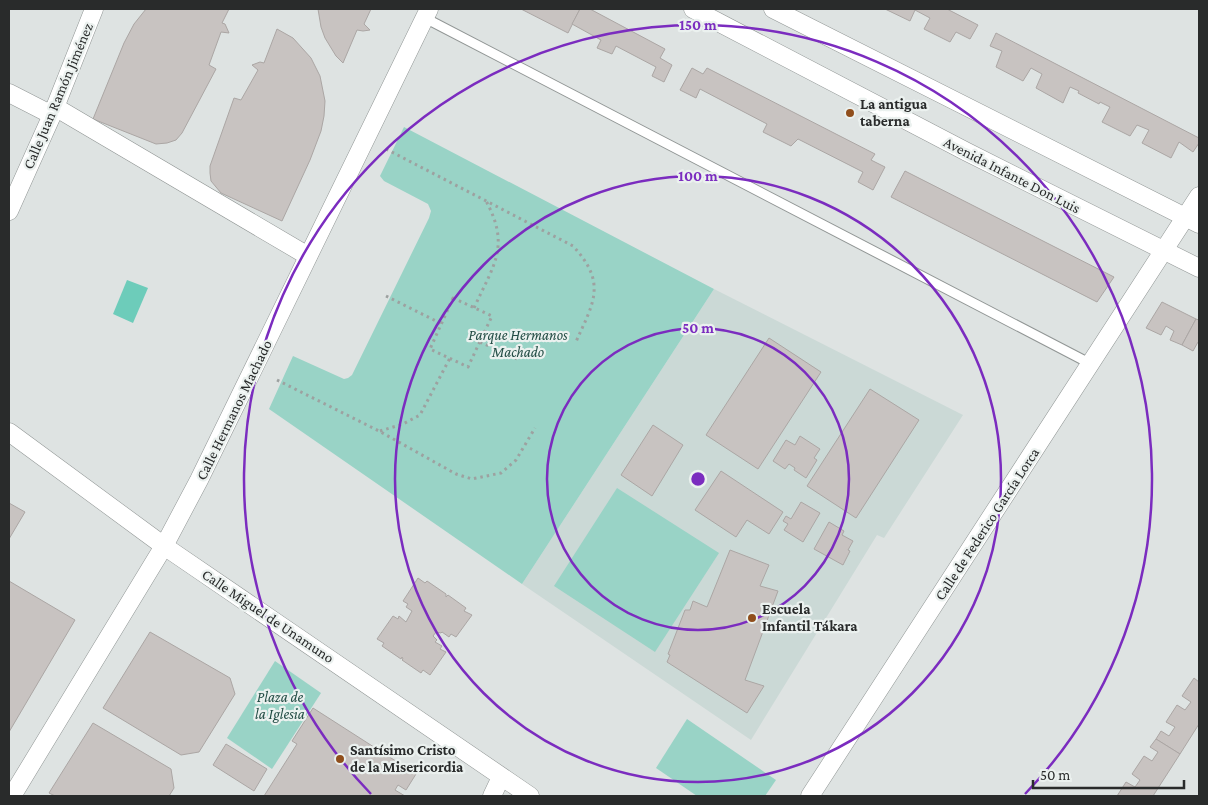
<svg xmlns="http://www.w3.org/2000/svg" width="1208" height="805" viewBox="0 0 1208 805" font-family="'Crimson Pro',serif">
<rect width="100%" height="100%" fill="#dee3e2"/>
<!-- built -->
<path fill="#cbd9d6" d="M714 289 963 415 884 538 877 535 751 740 522 584Z"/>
<!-- green -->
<g fill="#99d3c6">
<path d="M404 127 714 289 522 584 269 409 293 356 344 379 348 378 352 375 429 218 431 211 428 204 384 181 380 176Z"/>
<path d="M617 488 719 553 655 652 554 586Z"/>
<path d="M275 661 321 693 272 769 227 738Z"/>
<path d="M687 719 776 780 765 796H697L656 768Z"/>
</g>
<!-- water -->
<path fill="#6dccba" d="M127 280 148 288 133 323 113 314Z"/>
<!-- building -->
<g fill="#c8c3c1" stroke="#aba6a4">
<path d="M146 9H229L222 23 225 24 229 33 221 32 209 65 216 69 182 133 176 140 167 143 156 144 93 119 124 43 134 24Z"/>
<path d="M318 9H371L364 24 370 30 363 31 357 30 343 63 336 56 325 38 321 27Z"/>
<path d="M521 9H580L568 33Z"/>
<path d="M580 9H590L665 49 660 58 672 65 664 82 652 76 656 67 616 46 612 54 597 48 601 40 572 24Z"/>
<path d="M885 9H947L978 25 970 39 956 32 950 42 924 29 930 18 915 10 910 21Z"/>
<path d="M277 29 293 38 311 58 320 76 325 101 324 116 321 131 310 160 282 221 221 193 211 181 210 173V166L234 98 241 100 258 70 252 65 260 62 264 63Z"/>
<path d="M996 33 1199 138V143L1193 152 1179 142 1171 158 1142 143 1149 130 1137 125 1130 136 1102 122 1110 107 1100 102 1099 104 1078 93 1079 91 1070 87 1063 103 1036 88 1042 74 1031 68 1023 81 996 67 1002 51 990 46Z"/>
<path d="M692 68 703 74 707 68 875 154 871 160 885 167 873 190 858 182 863 172 798 139 791 146 763 132 767 124 700 89 696 98 680 90Z"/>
<path d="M905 171 1114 277 1097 302 891 197Z"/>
<path d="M1162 302 1196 319 1182 345 1170 340 1174 331 1166 326 1161 335 1146 328Z"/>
<path d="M1196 319 1199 320V343L1198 342 1193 351 1182 345Z"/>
<path d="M769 338 821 372 758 469 706 435Z"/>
<path d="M870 389 919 420 856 518 807 486Z"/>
<path d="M653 425 683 445 652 496 621 475Z"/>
<path d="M800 436 820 449 814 458 817 460 806 478 794 470 795 468 789 464 785 469 773 461 786 440 795 445Z"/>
<path d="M721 471 783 512 769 534 747 520 736 537 695 510Z"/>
<path d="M801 502 820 513 803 542 784 530 788 524 783 521 786 516 791 519Z"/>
<path d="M9 503 25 512 9 539Z"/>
<path d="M829 522 844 531 842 535 853 541 848 550 850 551 843 565 814 549Z"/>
<path d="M730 550 769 565 760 586 778 591 745 680 764 686 747 713 667 662 670 655 668 654 685 610H690L693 601 707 607Z"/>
<path d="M418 578 425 583 427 581 446 594V597L448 595 466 608 464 611 472 615 456 637 451 634 449 637 442 632 441 633 436 632 433 636 437 640 435 642 442 646 440 649 446 652 430 675 423 670 421 673 402 660 403 659 402 657 401 659 382 646 384 643 377 639 393 616 398 619 399 616 406 622 412 611 406 607 408 604 403 601Z"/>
<path d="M9 581 75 620 9 732Z"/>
<path d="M150 632 230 678 235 694 199 752 181 755 103 708Z"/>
<path d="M1194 678 1199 682V724L1180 754 1156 739 1161 731 1169 736 1175 727 1166 722 1177 705 1185 710 1191 702 1182 696Z"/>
<path d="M313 708 416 774 406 790 398 785 395 790 405 796H264L297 744 292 741Z"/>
<path d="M93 723 171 769 174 788 169 796H55L49 793Z"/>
<path d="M1156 739 1180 754 1153 796H1117L1126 782 1135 787 1140 780 1132 774 1144 756 1152 761 1158 752 1150 747Z"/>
<path d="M226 744 267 769 254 791 213 765Z"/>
</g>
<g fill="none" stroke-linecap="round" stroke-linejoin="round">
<!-- service casing -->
<g stroke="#919695" stroke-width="11">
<path id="service" d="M425 18 1091 364"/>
</g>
<!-- minor casing -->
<g stroke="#919695" stroke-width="19">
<g id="minor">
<path d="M693 9 967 152 1199 268"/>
<path d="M773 9 1199 224"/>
<path d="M9 93 52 115"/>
<path d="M55 107 308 256"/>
<path d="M9 211 52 115 94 9"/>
<path d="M9 432 164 546 530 796"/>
<path d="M12 796 164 546 199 480 429 9"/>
<path d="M492 796 501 777"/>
<path d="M810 796 1199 196"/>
</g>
</g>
<!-- path -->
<g stroke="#9da1a0" stroke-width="3" stroke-dasharray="2.5 4" stroke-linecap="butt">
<path d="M386 149 573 246C608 284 593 303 575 344"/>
<path d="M386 296 442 324"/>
<path d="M453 298 492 316 468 367 430 349Z"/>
<path d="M474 308C494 264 511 246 485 199"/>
<path d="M480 342 517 359"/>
<path d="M277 380 379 431 456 474 472 479 501 473 516 460 535 428"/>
<path d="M380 431 403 424 420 415 450 358"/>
</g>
<!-- service -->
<use href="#service" stroke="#fff" stroke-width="9"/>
<!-- minor -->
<use href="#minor" stroke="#fff" stroke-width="18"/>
</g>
<!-- distance rings -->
<g fill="none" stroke="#7b2cbf" stroke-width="2.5">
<circle cx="698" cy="479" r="151"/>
<circle cx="698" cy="479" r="303"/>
<path d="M371 794A454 454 0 1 1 1025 794"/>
</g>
<!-- markers -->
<g fill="#904e1c" stroke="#ebf1ef" stroke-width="2">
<circle cx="850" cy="113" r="5"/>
<circle cx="752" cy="618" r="5"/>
<circle cx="340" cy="759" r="5"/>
</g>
<g text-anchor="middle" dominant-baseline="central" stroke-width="4.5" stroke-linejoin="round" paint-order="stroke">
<!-- street labels -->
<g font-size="15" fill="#292b2b" stroke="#ebf1ef">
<text transform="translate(58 96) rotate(-67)">Calle Juan Ramón Jiménez</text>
<text transform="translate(1012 175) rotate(27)">Avenida Infante Don Luis</text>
<text transform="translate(234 410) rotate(-64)">Calle Hermanos Machado</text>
<text transform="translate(987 524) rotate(-57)">Calle de Federico García Lorca</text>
<text transform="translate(268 616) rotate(34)">Calle Miguel de Unamuno</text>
</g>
<!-- poi labels -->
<g font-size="15" font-weight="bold" fill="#292b2b" stroke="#ebf1ef" text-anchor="start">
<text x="860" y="104">La antigua<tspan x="860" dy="17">taberna</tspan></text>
<text x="762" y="609">Escuela<tspan x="762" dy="17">Infantil Tákara</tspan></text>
<text x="350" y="750">Santísimo Cristo<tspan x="350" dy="17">de la Misericordia</tspan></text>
</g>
<!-- park labels -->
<g font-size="15" font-style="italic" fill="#234d45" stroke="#ebf1ef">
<text x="518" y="335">Parque Hermanos<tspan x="518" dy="17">Machado</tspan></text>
<text x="280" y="697">Plaza de<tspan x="280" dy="17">la Iglesia</tspan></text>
</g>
</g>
<circle cx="698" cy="479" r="8" fill="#7b2cbf" stroke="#ebf1ef" stroke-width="2.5"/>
<g font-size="15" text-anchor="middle" font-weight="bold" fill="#7b2cbf" stroke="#ebf1ef" stroke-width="4.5" stroke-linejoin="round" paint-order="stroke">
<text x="698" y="30">150 m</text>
<text x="698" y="181">100 m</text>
<text x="698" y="333">50 m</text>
</g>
<!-- border -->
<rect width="1208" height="805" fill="none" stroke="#292b2b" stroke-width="20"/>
<!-- scale -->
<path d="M1033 780v8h151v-8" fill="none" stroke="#292b2b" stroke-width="2.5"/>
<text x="1040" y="780" font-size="15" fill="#292b2b" stroke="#ebf1ef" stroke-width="4" paint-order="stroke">50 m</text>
</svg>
